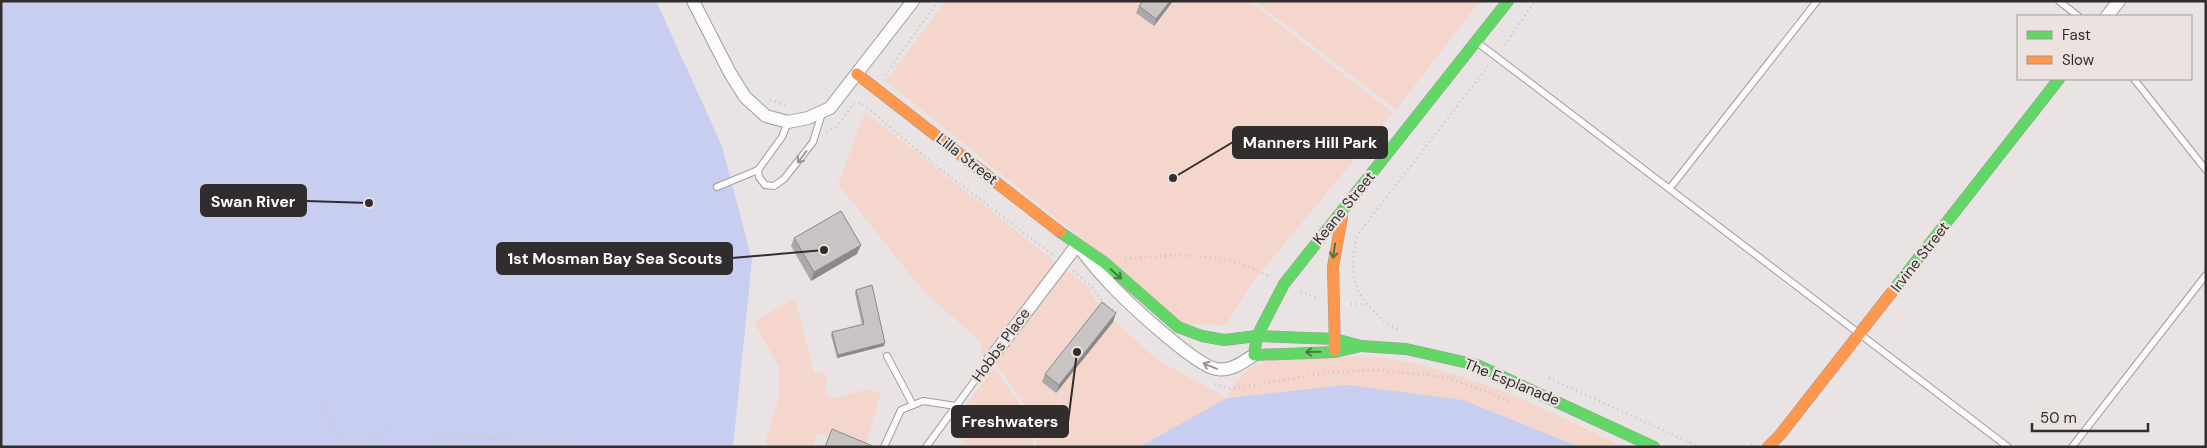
<svg xmlns="http://www.w3.org/2000/svg" width="2207" height="448" viewBox="0 0 2207 448" font-family="'DM Sans',sans-serif">
<rect width="100%" height="100%" fill="#e9e4e3"/>
<!-- green -->
<g fill="#f4d6cd">
<path d="M946 1H1250L1393 113 1252 283 1226 325 1179 324 1087 243 886 81Z"/>
<path d="M1255 1H1480L1396 110Z"/>
<path d="M865 112 1089 288 1098 305 1156 359 1227 398C1243 357 1280 357 1319 357 1340 357 1362 356 1383 358 1467 368 1549 412 1625 447H1580L1463 400 1227 398 1139 447H1036V421L997 365 983 356 979 340 923 291 838 184Z"/>
<path d="M795 298 814 374 824 372 827 379 825 394 834 398 868 389 881 393 865 447H855L818 433 812 447H764L779 397V367L754 322Z"/>
<path d="M994 368 1034 423 1033 447H965L959 432 957 417Z"/>
</g>
<!-- water -->
<g fill="#c7cef0">
<path d="M1 1H656L722 146 752 260 733 447H1Z"/>
<path d="M1347 385 1463 400 1580 447H1139L1227 398Z"/>
</g>
<g fill="none" stroke-linecap="round" stroke-linejoin="round">
<!-- lane casing -->
<g stroke="#a09c9c" stroke-width="8">
<g id="lane">
<path d="M2059 1 2078 16"/>
<path d="M1478 43 2008 447"/>
<path d="M2134 79 2206 170"/>
<path d="M758 170 759 177 765 185 774 186 784 179 813 142 822 113"/>
<path d="M758 170 782 137 788 122"/>
<path d="M717 187 758 170"/>
<path d="M1670 188 1817 1"/>
<path d="M887 356 913 405"/>
<path d="M884 447 901 410 923 401 956 406"/>
<path d="M926 447 989 361"/>
<path d="M2072 447 2206 275"/>
</g>
</g>
<!-- street casing -->
<g stroke="#a09c9c" stroke-width="14">
<g id="street">
<path d="M693 1 730 73 745 97 766 116 788 122 808 118 830 108 913 1"/>
<path d="M2107 16 2119 1"/>
<path d="M989 361 1077 245C1086 255 1094 267 1104 277 1121 297 1193 364 1216 369 1230 372 1243 362 1254 355"/>
</g>
</g>
<!-- fast casing -->
<g stroke="#a09c9c" stroke-width="12">
<g id="fast">
<path d="M1060 232 1105 263 1178 327 1202 336 1224 340 1257 336 1335 339 1361 346 1406 349 1477 365 1654 447"/>
<path d="M1895 288 2059 79"/>
<path d="M1357 347 1335 352 1254 355 1257 336 1284 284 1508 1"/>
</g>
</g>
<!-- slow casing -->
<g stroke="#a09c9c" stroke-width="12">
<g id="slow">
<path d="M857 74 1060 232"/>
<path d="M1335 350 1333 267 1342 217"/>
<path d="M1768 447 1780 435 1895 288"/>
</g>
</g>
<!-- path -->
<g stroke="#c7c5c4" stroke-width="2.5" stroke-dasharray="1 4" stroke-linecap="butt">
<path d="M1505 45 1535 1"/>
<path d="M885 75 938 1"/>
<path d="M770 100 786 105"/>
<path d="M827 132 837 127 853 104 862 103 930 161 1053 255"/>
<path d="M1125 259C1177 254 1221 251 1269 276"/>
<path d="M1073 271 1091 286 1106 306 1120 314"/>
<path d="M1301 291 1316 298"/>
<path d="M1351 304H1367L1384 322 1401 331"/>
<path d="M1367 304C1349 282 1351 261 1358 234L1489 65"/>
<path d="M1549 378 1700 447"/>
<path d="M1215 384 1232 389 1330 372 1375 370 1447 377 1512 402"/>
<path d="M323 406 342 447"/>
<path d="M439 433 583 447"/>
<path d="M354 447 390 429"/>
<path d="M1747 447 1752 444"/>
</g>
<!-- lane -->
<use href="#lane" stroke="#fcfbfb" stroke-width="6"/>
<!-- street -->
<use href="#street" stroke="#fcfbfb" stroke-width="12"/>
<!-- fast -->
<use href="#fast" stroke="#63d668" stroke-width="11"/>
<!-- slow -->
<use href="#slow" stroke="#ff974d" stroke-width="11"/>
</g>
<!-- wall -->
<g fill="#aba9a8">
<path d="M1143 1H1173L1154 26 1136 13 1139 6Z"/>
<path d="M794 238 857 254 811 281 791 246Z"/>
<path d="M856 290 884 346 837 358 831 335 832 332 862 325 855 293Z"/>
<path d="M1113 322 1056 393 1042 382 1045 374Z"/>
</g>
<!-- shaded-wall -->
<g fill="#8b8988">
<path d="M1170 1H1173L1154 26 1156 19Z"/>
<path d="M861 245 857 254 811 281 814 272Z"/>
<path d="M1116 313 1113 322 1056 393 1059 385Z"/>
<path d="M885 343 884 346 837 358 838 355Z"/>
</g>
<!-- building -->
<g fill="#c7c4c3" stroke="#8b8988">
<path d="M1143 1H1170L1156 19 1139 6Z"/>
<path d="M841 211 861 245 814 272 794 238Z"/>
<path d="M872 285 885 343 838 355 832 332 864 324 856 290Z"/>
<path d="M1102 302 1116 313 1059 385 1045 374Z"/>
<path d="M832 429 875 447H825Z"/>
</g>
<!-- one-way arrows -->
<defs><path id="oneway-shaft" d="M-6 0H5M1.5-3L5.5 0L1.5 3" fill="none" stroke-width="1.6" stroke-linecap="round" stroke-linejoin="round" transform="scale(1.25)"/></defs>
<g stroke="#969494">
<use href="#oneway-shaft" transform="translate(802 157) rotate(127)"/>
<use href="#oneway-shaft" transform="translate(1210 366) rotate(-157)"/>
</g>
<g stroke="#487947">
<use href="#oneway-shaft" transform="translate(1334 251) rotate(98)"/>
<use href="#oneway-shaft" transform="translate(1116 274) rotate(42)"/>
<use href="#oneway-shaft" transform="translate(1313 352) rotate(179)"/>
</g>
<g text-anchor="middle" dominant-baseline="central" stroke-width="4.5" stroke-linejoin="round" paint-order="stroke">
<!-- street labels -->
<g font-size="15" fill="#312d2c" stroke="#ece3e0">
<text transform="translate(967 159) rotate(38)">Lilla Street</text>
<text transform="translate(1344 208) rotate(-51)">Keane Street</text>
<text transform="translate(1920 257) rotate(-52)">Irvine Street</text>
<text transform="translate(1001 345) rotate(-54)">Hobbs Place</text>
<text transform="translate(1512 382) rotate(22)">The Esplanade</text>
</g>
</g>
<!-- callouts -->
<path fill="none" stroke="#312d2c" stroke-width="2" d="M1173 178L1233 142M369 203L306 201M824 250L732 258M1077 352L1068 422"/>
<g fill="#312d2c" stroke="#ece3e0" stroke-width="2">
<circle cx="1173" cy="178" r="5"/>
<circle cx="369" cy="203" r="5"/>
<circle cx="824" cy="250" r="5"/>
<circle cx="1077" cy="352" r="5"/>
</g>
<g fill="#312d2c" stroke="#312d2c" stroke-width="2">
<rect x="1233" y="127" width="154" height="31" rx="5"/>
<rect x="201" y="185" width="105" height="31" rx="5"/>
<rect x="497" y="243" width="235" height="31" rx="5"/>
<rect x="952" y="406" width="116" height="31" rx="5"/>
</g>
<g font-size="16" text-anchor="middle" font-weight="bold" fill="#fff">
<text x="1310" y="148">Manners Hill Park</text>
<text x="253" y="207">Swan River</text>
<text x="615" y="264">1st Mosman Bay Sea Scouts</text>
<text x="1010" y="427">Freshwaters</text>
</g>
<!-- border -->
<rect width="2207" height="448" fill="none" stroke="#312d2c" stroke-width="5"/>
<!-- legend -->
<rect x="2017" y="15" width="175" height="65" fill="#ece3e0" stroke="#a19a98"/>
<rect x="2027" y="31" width="25" height="8" fill="#63d668" stroke="#a19a98"/>
<text x="2062" y="40" font-size="15" fill="#312d2c">Fast</text>
<rect x="2027" y="56" width="25" height="8" fill="#ff974d" stroke="#a19a98"/>
<text x="2062" y="65" font-size="15" fill="#312d2c">Slow</text>
<!-- scale -->
<path d="M2032 423v8h116v-8" fill="none" stroke="#312d2c" stroke-width="2.5"/>
<text x="2040" y="423" font-size="15" fill="#312d2c" stroke="#ece3e0" stroke-width="4" paint-order="stroke">50 m</text>
</svg>
